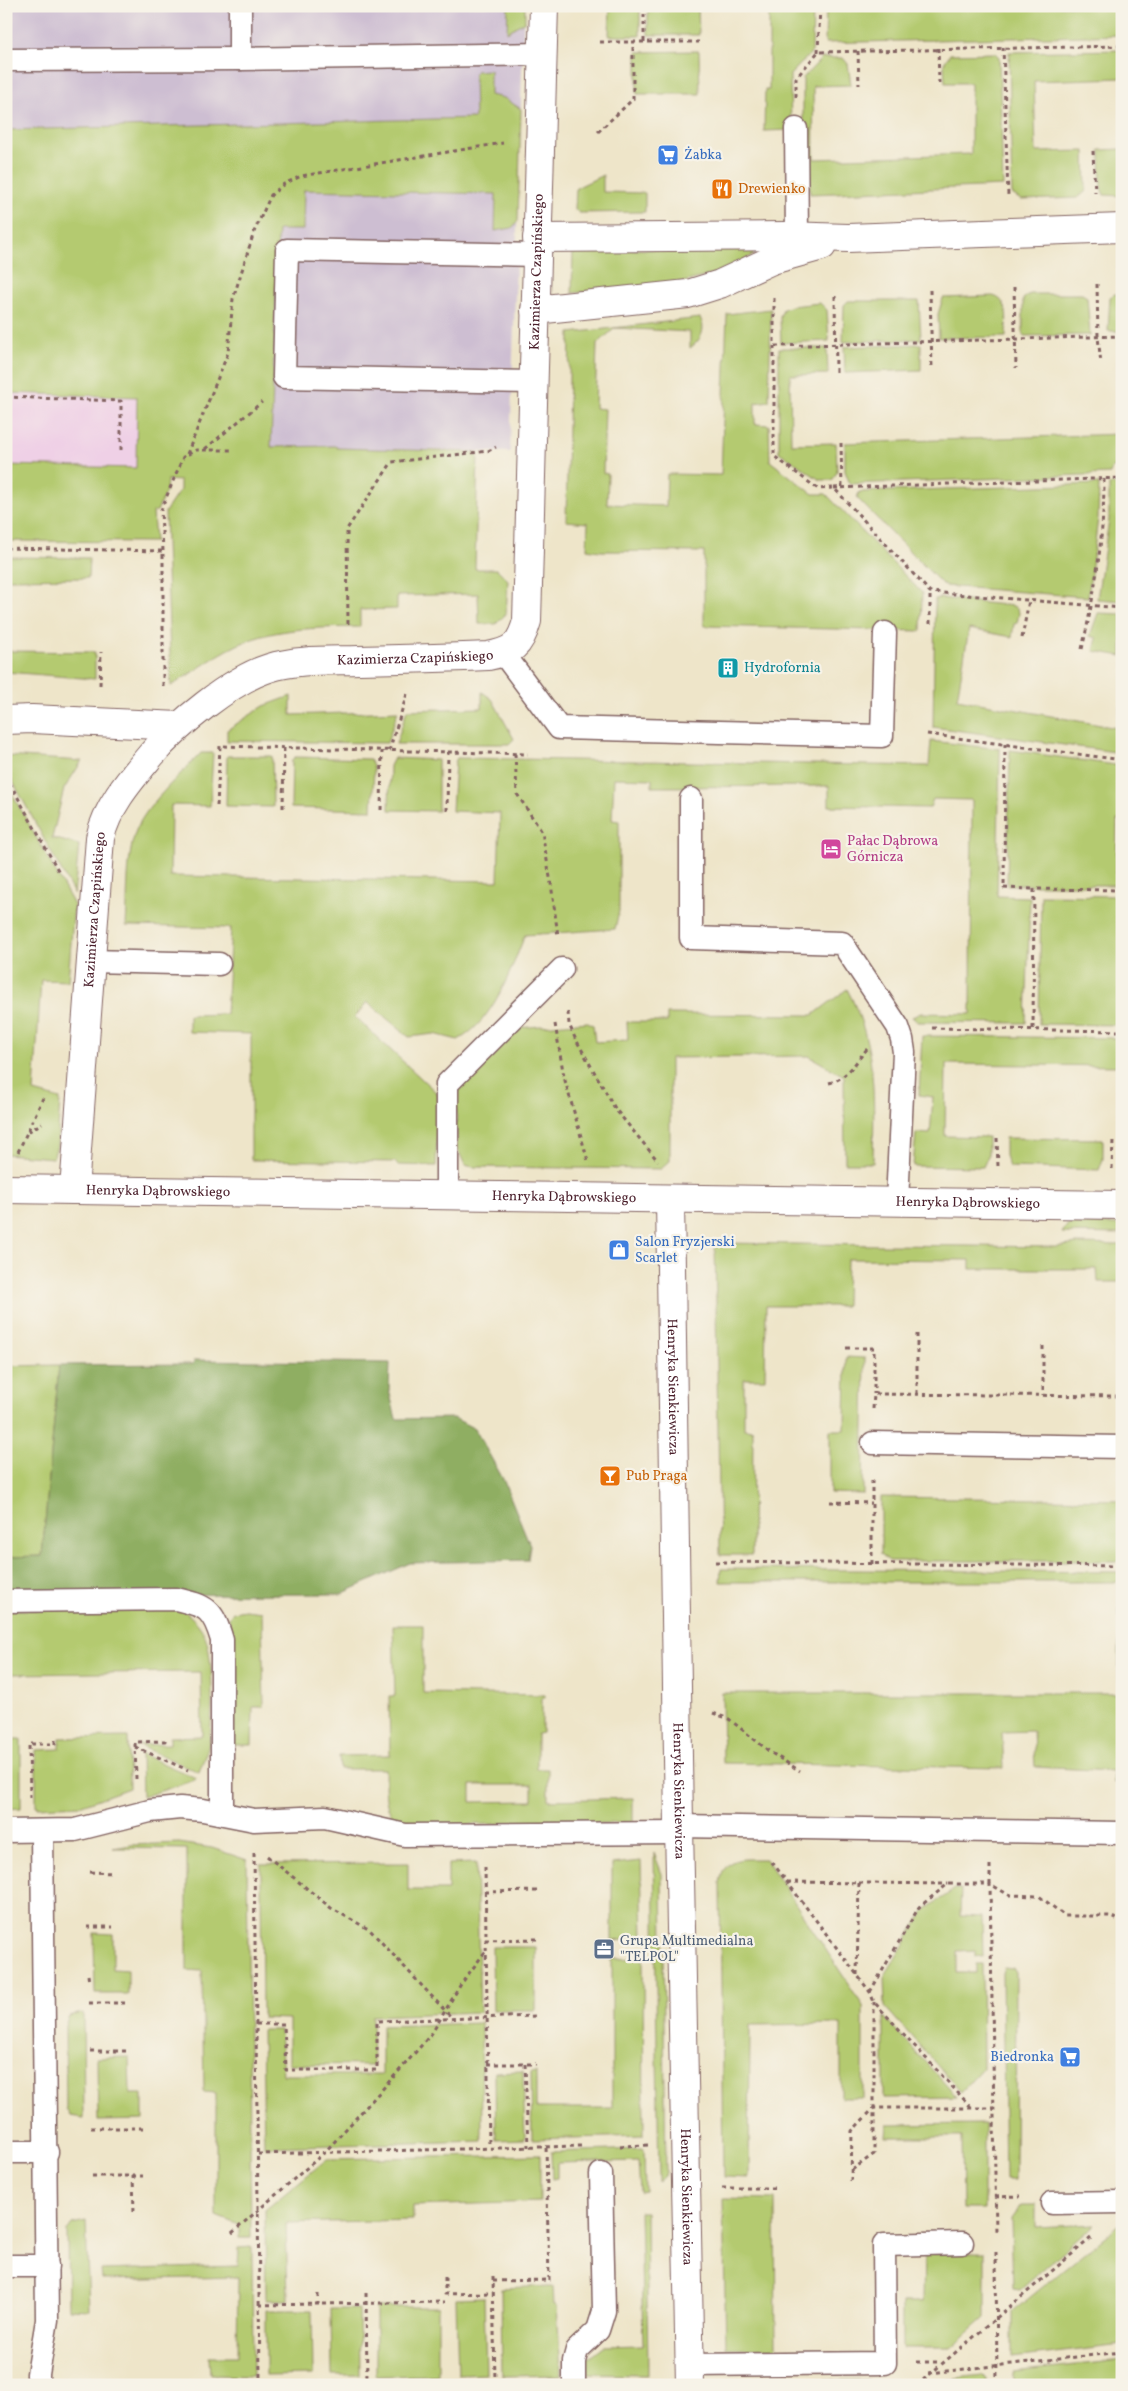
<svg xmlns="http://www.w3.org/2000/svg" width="1128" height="2391" viewBox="0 0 1128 2391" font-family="Vollkorn,serif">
<rect width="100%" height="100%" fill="#f7f3e8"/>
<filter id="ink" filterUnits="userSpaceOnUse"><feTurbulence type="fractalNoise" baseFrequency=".02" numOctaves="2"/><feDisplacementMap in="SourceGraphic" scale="10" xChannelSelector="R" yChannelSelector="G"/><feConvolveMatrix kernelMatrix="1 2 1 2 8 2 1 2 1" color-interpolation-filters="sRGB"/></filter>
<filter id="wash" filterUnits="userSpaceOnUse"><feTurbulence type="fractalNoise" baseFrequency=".0096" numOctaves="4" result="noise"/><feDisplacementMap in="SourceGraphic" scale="20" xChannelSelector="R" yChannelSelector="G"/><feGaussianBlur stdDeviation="1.12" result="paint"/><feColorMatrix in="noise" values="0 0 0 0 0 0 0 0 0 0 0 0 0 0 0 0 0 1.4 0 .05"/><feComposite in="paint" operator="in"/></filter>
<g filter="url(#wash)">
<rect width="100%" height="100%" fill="#eee5c9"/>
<!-- built -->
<path fill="#efd0e6" d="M139 126 146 471 6 469V130Z"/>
<!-- industrial -->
<path fill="#cdbed2" d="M6 6H524L510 452 271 447 281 124 6 130Z"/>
<!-- green -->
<g fill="#b4ca6f" stroke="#7f744d" fill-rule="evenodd">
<path d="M508 6 525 7V21L507 32Z"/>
<path d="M610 6H640V36H609Z"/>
<path d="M648 6H698L699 35H648Z"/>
<path d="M769 6H813L812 52 790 75 791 130 764 131 765 90H769Z"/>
<path d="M826 6H1122V35L825 43Z"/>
<path d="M1122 50V78L1034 81 1036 152 1085 151 1086 191 1078 198 1021 200 1012 194 1009 52Z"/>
<path d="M699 51 700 94H637V52Z"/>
<path d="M995 53 999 57 1003 186 810 194 808 128 803 127V78L822 58H843L848 64 851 85 813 86 814 159 971 154V83H945L944 63 950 54Z"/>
<path d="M490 70V95L504 98 521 109 518 221 512 228 495 231 496 194 304 190 303 230H278L271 447 337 446V448L478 452 475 569H497L508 580 506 614 496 624H479L478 594 397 596V609L360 610V627C323 628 283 627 247 641 220 651 196 671 171 686L165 512 180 490V481L167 480 166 491 157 511 153 512 155 542 6 541V465L136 468 137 397 6 393V130L475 118 474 74 476 71Z"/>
<path d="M1122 149V196L1104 195 1101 188 1100 150Z"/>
<path d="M603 175V192L645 193V212L579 213 575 209 576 188Z"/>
<path d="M763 248 764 250 711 275 680 283 572 293 573 250Z"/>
<path d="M1030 294H1082L1087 297 1090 335 1023 336V299Z"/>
<path d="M1115 294H1122V331H1108L1110 297Z"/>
<path d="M993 296C1011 301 1006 321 1006 337L939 338 938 314 943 298Z"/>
<path d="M848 301H919L921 339 843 342 844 305Z"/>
<path d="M820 303 827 310 829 341 781 343 780 317 783 309 791 306Z"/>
<path d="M771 309 769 401 755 403V424L769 425 770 461 813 494H826L922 593 921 631 704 626V552L600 551 587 549 588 523 566 521 570 333 700 318C707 330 700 341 690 348V332L615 328 597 344 595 408 605 409 603 473 608 474 607 504 666 506 667 474 721 475 727 314Z"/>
<path d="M921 344V370L845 373 844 347Z"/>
<path d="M779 348H827L828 374 790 375 791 444 836 443 837 472 832 480H820L779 452Z"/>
<path d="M1122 434V467L1112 468 1110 474 850 484 845 471V443Z"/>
<path d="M1099 484 1098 518 1088 597 944 586 857 498 859 492Z"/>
<path d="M1122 484V601L1097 599 1109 520V485Z"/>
<path d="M6 557 89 558 88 578 6 579Z"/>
<path d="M940 598 1013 606 1018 609 1019 613 1017 623 1014 624 1012 637 969 629 957 699 1117 728 1122 702V753L933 727 935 599Z"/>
<path d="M1098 613 1122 614V656L1094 651 1097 638 1090 636Z"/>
<path d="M6 651 95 652V679L6 672Z"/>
<path d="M482 692 492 699 514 739 509 744H396L407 710 482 708Z"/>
<path d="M291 696V715L398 711 387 743 227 741V730L264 706Z"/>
<path d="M931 741 1000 749 997 896 1030 897 1026 1023 918 1022 912 1017 921 1013 971 1014 972 800 933 799 930 808 829 806V786L652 787V779L614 778 612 820 619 821V911L615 929 525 935C511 970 493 1022 458 1040L434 1034 409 1037 367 1002 355 1017 438 1094 436 1166 397 1165 396 1162 251 1160V1034L189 1032V1015L226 1014 231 928 126 926C128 898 126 860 135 833 143 808 182 773 201 753H213L210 806 171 805 170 876 498 881 500 813 452 811 455 762 457 758 929 766Z"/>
<path d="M1010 750 1122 766V820H1117L1116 885H1007Z"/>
<path d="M6 756 82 761 64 789 52 838 79 845 74 894 6 769Z"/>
<path d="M227 756H272L273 807 226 806Z"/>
<path d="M295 757 370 759 374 769 372 810 291 808 292 760Z"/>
<path d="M394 758 438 760V811L389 810 390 766Z"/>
<path d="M6 783 74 905 68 981 41 980 34 1092 60 1099 57 1146 53 1158 6 1154Z"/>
<path d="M1041 895 1122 896V1025L1039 1024Z"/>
<path d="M847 989C878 1047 874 1100 873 1163H845L844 1076 809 1056 670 1058V1161L661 1169 473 1167 465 1165 457 1148 456 1098 470 1069 505 1029 588 1022 593 1025 595 1042 628 1040 627 1022H667V1014L813 1015Z"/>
<path d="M922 1036 1122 1038V1066L946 1064 945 1136 988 1137V1156L983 1167 913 1166 916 1133 930 1134 933 1097 919 1095Z"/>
<path d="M1005 1138 1103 1139V1159L1099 1170 1009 1167 1005 1156Z"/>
<path d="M1068 1224 1122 1225V1234L1062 1233Z"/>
<path d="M715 1243 1056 1247 1077 1244 1122 1245V1282H1098L1097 1269H970V1260L847 1259 846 1306H766L765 1379H744V1429L753 1430 752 1555H720Z"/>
<path d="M846 1357 865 1358 863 1494 830 1493V1430H845Z"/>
<path d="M59 1365 42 1556 6 1557V1366Z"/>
<path d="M881 1497 1122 1500V1561H889L881 1554Z"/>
<path d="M721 1569 1122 1572V1783H1114L1113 1771 1035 1767 1033 1731 1002 1732 1004 1768 723 1763 722 1693H1119V1582H720Z"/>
<path d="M180 1608C190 1615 200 1624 205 1636 214 1657 213 1720 209 1743 207 1753 202 1763 199 1772L138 1745 170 1744V1737L202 1736 201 1672 6 1674V1610Z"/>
<path d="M245 1610 262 1612 264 1707H253L252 1745H231L234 1711 229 1618 233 1612Z"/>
<path d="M393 1625H423V1693L545 1695V1698H542V1733L537 1734V1769H548V1800L633 1798V1823L405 1825C381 1814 386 1792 385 1769H340L339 1756 390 1755 389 1696H395ZM471 1785H532V1801L471 1802Z"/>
<path d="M128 1737 129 1788 82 1805 36 1807V1750L60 1749V1738Z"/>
<path d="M6 1739H21V1808L6 1809Z"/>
<path d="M141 1754 196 1778 195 1780 142 1797Z"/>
<path d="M179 1843 212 1848 247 1860 251 2238H239V2225L216 2216V2093L204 2092 202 1971 187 1970V1849L113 1848 131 1845Z"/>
<path d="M654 1853 662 1874 666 2171 665 2176 659 2182Z"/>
<path d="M746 1859H766L863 2006V2098H841V2024L750 2025 749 2178 723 2177 720 1883C723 1866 729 1860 746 1859Z"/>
<path d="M641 1861 643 1939 612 1941V1864Z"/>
<path d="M408 1863V1890H448V1864L476 1863 480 2012 372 2016 373 2065 289 2064V2019L262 2018 261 1864Z"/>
<path d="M955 1889H961L960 1916 982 1917 983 1957 976 1956V1950L957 1951V1973H976V1964H982L983 2068 961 2092 885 2007 884 1977 924 1911Z"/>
<path d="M94 1933 113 1934V1969L128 1970V1994H95Z"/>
<path d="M492 1947H536V2010H493Z"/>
<path d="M643 1958 644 2136 532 2139 531 2073 536 2072V2108H612V1959Z"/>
<path d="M1004 1967 1013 1968 1016 1973 1015 2180H1005L1002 1973Z"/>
<path d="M83 2013 84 2118 70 2116 66 2109 65 2025 69 2016Z"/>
<path d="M884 2017 957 2097 884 2098Z"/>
<path d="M481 2023 482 2141 264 2147 262 2030H280L283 2075H382V2026Z"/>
<path d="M129 2057 130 2094H143V2120L98 2121 97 2058Z"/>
<path d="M523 2071 525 2139 496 2140 495 2072Z"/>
<path d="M984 2124V2209H963L962 2137H886L887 2125Z"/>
<path d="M644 2149 645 2191 640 2192 638 2161 557 2163V2178L552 2179 551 2152Z"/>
<path d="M540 2155V2202L413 2206V2220L286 2223 288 2300H266L265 2210 327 2159Z"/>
<path d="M723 2198 775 2199 776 2348H726Z"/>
<path d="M1021 2205H1036V2227L1095 2224 1020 2289 1013 2288 1011 2219Z"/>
<path d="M640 2212H646L648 2375 586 2374V2359L603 2346 643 2345Z"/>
<path d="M86 2221 89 2310 68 2309 67 2231 72 2224Z"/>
<path d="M1120 2224H1122V2345L1012 2358V2312Z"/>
<path d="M252 2247 253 2376 210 2375 209 2357H237L238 2277 102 2280 101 2270 238 2266 239 2248Z"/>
<path d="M985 2253V2318L951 2348H902V2302H923L924 2254Z"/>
<path d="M553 2286 554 2305H557L561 2375 502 2376 501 2288Z"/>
<path d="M484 2297 486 2374 458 2375 456 2298Z"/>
<path d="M376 2307H438V2375L376 2376Z"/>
<path d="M331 2309H359L360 2375H332Z"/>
<path d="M266 2310H312L313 2375 266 2376Z"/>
<path d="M1122 2360V2385H1013V2372Z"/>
<path d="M982 2376 986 2380V2385H928L932 2382Z"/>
<path d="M870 2380V2385H728V2381Z"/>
</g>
<!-- forest -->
<path fill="#8fae62" stroke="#6c6646" d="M195 1360 390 1363 389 1390 396 1419 454 1418 475 1429 503 1479 530 1545 528 1560 410 1563 341 1594 6 1595V1557L42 1556 59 1365 193 1364Z"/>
</g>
<g filter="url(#ink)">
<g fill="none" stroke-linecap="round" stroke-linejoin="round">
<!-- service casing -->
<g stroke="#836462" stroke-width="25">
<g id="service">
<path d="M240 59V6"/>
<path d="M6 60 240 59 542 54"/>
<path d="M796 129 797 237"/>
<path d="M533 382 284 377 287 250 537 255"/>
<path d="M503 653 559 728 882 736 885 633"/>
<path d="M691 799V938L842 943 898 1027 902 1039 904 1052 897 1202"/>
<path d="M89 961 219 964"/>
<path d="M447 1195V1084L562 969"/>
<path d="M873 1443 1122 1447"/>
<path d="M6 1601 176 1599C207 1606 213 1609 222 1640V1813"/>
<path d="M679 1826 1122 1833"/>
<path d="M6 1831 75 1830 150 1811 180 1808 203 1810 254 1820 325 1817 405 1835 679 1833"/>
<path d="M6 2152H47"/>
<path d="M1052 2203 1122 2202"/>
<path d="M6 2266H47"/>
<path d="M689 2365 885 2363 884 2245 962 2243"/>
<path d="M38 2385V2374L47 2320 42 1831"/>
<path d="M574 2385V2361L577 2350 598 2330 604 2311 601 2174"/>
</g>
</g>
<!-- minor casing -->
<g stroke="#836462" stroke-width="30">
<g id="minor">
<path d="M537 238 786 236 848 238 1122 228"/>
<path d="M535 310 688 294 720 284 772 260 822 246"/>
<path d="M6 720 32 719 179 726"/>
<path id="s1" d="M6 1189 1122 1205"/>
<path id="s2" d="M74 1190 100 838C107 806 131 779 151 755 177 725 231 680 269 668 297 659 330 661 359 660 402 659 445 658 488 656 513 651 520 646 527 621L544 6"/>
<path id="s3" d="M670 1199 679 1826 690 2385"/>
</g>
</g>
<!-- path -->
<g stroke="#836462" stroke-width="3" stroke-dasharray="4 4" stroke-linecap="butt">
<path d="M644 6V43"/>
<path d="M600 42H699"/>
<path d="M1003 47 1008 195"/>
<path d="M938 48 939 83"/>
<path d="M858 51 859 85"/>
<path d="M818 52 820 6"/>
<path d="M796 97V78L818 52 1122 46"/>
<path d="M598 132 633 99V42"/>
<path d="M1093 151 1095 193"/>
<path d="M1097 284 1098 337 1101 363"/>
<path d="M1014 287 1016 368"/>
<path d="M930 290 932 370"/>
<path d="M835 296 836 373"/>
<path d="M774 298V456L818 489 834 488 930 592 1122 608"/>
<path d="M775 346 1122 336"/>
<path d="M6 397 121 401V451"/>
<path d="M841 443 842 488"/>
<path d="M205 449 262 402"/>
<path d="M187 454 228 353 233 299 254 232 271 195 284 184 301 176 503 143"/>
<path d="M834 488 1122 478"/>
<path d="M6 548 163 551V688"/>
<path d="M163 551 161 510 183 457 196 450H233"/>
<path d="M348 624 347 529 392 462 488 451 496 447"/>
<path d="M930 624V592"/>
<path d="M1022 638 1029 600"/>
<path d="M1082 649C1095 593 1104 536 1104 479"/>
<path d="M100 685 101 652"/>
<path d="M927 734 1122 760"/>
<path d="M1005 744 1004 888 1034 889"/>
<path d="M389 751 407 694"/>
<path d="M515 754 517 794 542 832 551 883 558 936"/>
<path d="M6 776 60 874"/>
<path d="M217 806 220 746 528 754"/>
<path d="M283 808 284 748"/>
<path d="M381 810 382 751"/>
<path d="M447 811 448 752"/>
<path d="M568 1012 569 1024 575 1038 616 1110 658 1161"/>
<path d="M555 1024 564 1077 588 1161"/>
<path d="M932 1028 1122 1031"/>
<path d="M1033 1029 1034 889 1122 890"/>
<path d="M829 1083C848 1078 855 1062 868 1048"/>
<path d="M28 1132 42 1123"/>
<path d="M997 1138 998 1167"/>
<path d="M18 1152 43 1098"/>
<path d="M1112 1169 1113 1140"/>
<path d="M917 1334V1394"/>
<path d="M1043 1346V1395"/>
<path d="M846 1348H874V1394"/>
<path d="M873 1409 874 1394 1122 1396"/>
<path d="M830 1502 872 1503"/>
<path d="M715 1562 1122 1566"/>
<path d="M872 1564V1477"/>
<path d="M713 1713 729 1719 770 1752 800 1771"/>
<path d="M135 1747 188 1770"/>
<path d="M136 1779 135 1742 165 1741V1737"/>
<path d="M30 1798 29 1744H55V1738"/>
<path d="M254 1853 260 2381"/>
<path d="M267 1856 331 1908 370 1930 452 2018"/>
<path d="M772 1862 870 1992 874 2002 972 2108"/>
<path d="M990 1865V1884L1009 1895 1039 1896 1065 1916H1110L1122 1922"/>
<path d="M485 1867 489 2147"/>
<path d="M90 1872 113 1873"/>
<path d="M787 1882 948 1884"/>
<path d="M485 1892 537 1891"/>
<path d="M87 1927H113"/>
<path d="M485 1940 537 1939"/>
<path d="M88 1975 89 1982"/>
<path d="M857 1975 859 1882"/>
<path d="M870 1992 919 1907 948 1884H990L996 2233"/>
<path d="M89 2003H129"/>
<path d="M256 2024H284L286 2070H377V2021L536 2016"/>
<path d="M90 2051H129"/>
<path d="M487 2064H536"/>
<path d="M525 2064 528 2147"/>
<path d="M91 2128H143"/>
<path d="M620 2146 649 2145"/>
<path d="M258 2154 581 2146"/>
<path d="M852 2170 874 2154V2002"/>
<path d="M133 2175 134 2213"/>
<path d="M92 2176H143"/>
<path d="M851 2181 852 2131 874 2108H994"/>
<path d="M722 2188H775"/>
<path d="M995 2197 1020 2196"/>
<path d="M232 2233 325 2152 408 2061 432 2033 461 1984 485 1952"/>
<path d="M996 2252 997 2385"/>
<path d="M493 2276 495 2382"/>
<path d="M445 2277V2294L493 2293"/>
<path d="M493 2281 549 2280 546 2146"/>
<path d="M366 2293 367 2382"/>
<path d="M318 2294V2304"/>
<path d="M259 2305 445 2302"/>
<path d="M917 2362H941"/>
<path d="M929 2373 1122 2352"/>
<path d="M917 2385 1091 2238"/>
</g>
<!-- service -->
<use href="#service" stroke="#fff" stroke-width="22"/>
<!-- minor -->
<use href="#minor" stroke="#fff" stroke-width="28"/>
</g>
</g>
<!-- icons -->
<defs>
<g id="supermarket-square" transform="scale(1.125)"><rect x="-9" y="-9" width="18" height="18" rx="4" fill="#3f7fe0" stroke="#f7f3e8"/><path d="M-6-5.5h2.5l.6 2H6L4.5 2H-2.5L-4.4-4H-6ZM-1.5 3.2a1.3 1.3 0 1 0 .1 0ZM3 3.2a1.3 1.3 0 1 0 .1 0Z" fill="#fff"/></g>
<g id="restaurant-square" transform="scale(1.125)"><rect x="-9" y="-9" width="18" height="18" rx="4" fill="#e8710a" stroke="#f7f3e8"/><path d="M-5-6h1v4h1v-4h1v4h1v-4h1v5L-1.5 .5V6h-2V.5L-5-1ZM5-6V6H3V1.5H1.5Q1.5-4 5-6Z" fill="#fff"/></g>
<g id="building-square" transform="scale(1.125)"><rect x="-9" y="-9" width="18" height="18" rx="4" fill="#0f9aa8" stroke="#f7f3e8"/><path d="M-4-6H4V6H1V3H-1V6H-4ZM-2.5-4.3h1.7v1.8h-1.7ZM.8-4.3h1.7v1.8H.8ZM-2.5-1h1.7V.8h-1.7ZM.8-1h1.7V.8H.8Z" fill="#fff"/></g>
<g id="hotel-square" transform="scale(1.125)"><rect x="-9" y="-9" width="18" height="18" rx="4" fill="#d1479c" stroke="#f7f3e8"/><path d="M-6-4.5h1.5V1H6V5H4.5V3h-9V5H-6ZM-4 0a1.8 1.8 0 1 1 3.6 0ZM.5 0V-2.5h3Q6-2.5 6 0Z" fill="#fff"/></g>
<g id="shop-square" transform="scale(1.125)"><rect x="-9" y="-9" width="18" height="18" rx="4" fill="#3f7fe0" stroke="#f7f3e8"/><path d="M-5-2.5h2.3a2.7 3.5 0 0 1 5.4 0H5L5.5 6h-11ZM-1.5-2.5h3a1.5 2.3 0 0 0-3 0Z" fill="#fff"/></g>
<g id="bar-square" transform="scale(1.125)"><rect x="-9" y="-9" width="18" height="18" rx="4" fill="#e8710a" stroke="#f7f3e8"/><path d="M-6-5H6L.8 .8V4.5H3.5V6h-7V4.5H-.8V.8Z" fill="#fff"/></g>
<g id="office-square" transform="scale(1.125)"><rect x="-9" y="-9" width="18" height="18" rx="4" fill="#5c6f8a" stroke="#f7f3e8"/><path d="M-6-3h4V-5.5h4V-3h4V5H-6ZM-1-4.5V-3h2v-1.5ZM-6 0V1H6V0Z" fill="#fff"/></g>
</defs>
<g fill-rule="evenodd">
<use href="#supermarket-square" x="668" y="155"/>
<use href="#restaurant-square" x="722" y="189"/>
<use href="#building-square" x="728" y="668"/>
<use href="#hotel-square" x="831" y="849"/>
<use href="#shop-square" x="619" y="1250"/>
<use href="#bar-square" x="610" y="1476"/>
<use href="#office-square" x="604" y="1949"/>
<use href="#supermarket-square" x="1070" y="2057"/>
</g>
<g text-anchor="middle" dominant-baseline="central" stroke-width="4.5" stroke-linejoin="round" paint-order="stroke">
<!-- shop labels -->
<g font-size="14" fill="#366cbe" stroke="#f7f3e8" text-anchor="start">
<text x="684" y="155">Żabka</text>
<text x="635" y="1242">Salon Fryzjerski<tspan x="635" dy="16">Scarlet</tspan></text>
<text x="1054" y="2057" text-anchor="end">Biedronka</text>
</g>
<!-- food labels -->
<g font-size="14" fill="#c56008" stroke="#f7f3e8" text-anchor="start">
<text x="738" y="189">Drewienko</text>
<text x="626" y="1476">Pub Praga</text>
</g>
<!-- street labels -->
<g font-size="14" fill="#4a1f2b" stroke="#f7f3e8">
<text stroke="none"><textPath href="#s2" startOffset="1225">Kazimierza Czapińskiego</textPath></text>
<text stroke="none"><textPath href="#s2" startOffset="746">Kazimierza Czapińskiego</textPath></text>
<text stroke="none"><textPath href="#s2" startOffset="281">Kazimierza Czapińskiego</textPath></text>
<text stroke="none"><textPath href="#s1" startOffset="152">Henryka Dąbrowskiego</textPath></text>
<text stroke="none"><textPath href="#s1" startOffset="558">Henryka Dąbrowskiego</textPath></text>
<text stroke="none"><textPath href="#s1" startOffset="962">Henryka Dąbrowskiego</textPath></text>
<text stroke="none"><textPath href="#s3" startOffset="188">Henryka Sienkiewicza</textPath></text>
<text stroke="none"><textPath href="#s3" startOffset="592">Henryka Sienkiewicza</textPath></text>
<text stroke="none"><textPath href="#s3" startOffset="998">Henryka Sienkiewicza</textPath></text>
</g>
<!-- culture labels -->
<g font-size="14" fill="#0d838f" stroke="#f7f3e8" text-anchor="start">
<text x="744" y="668">Hydrofornia</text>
</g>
<!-- hotel labels -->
<g font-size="14" fill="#b23c85" stroke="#f7f3e8" text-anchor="start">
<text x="847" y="841">Pałac Dąbrowa<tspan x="847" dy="16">Górnicza</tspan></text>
</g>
<!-- service labels -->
<g font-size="14" fill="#4e5e75" stroke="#f7f3e8" text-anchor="start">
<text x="620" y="1941">Grupa Multimedialna<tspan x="620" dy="16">"TELPOL"</tspan></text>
</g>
</g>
<!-- margin -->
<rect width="1128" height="2391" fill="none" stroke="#f7f3e8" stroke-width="25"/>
</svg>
